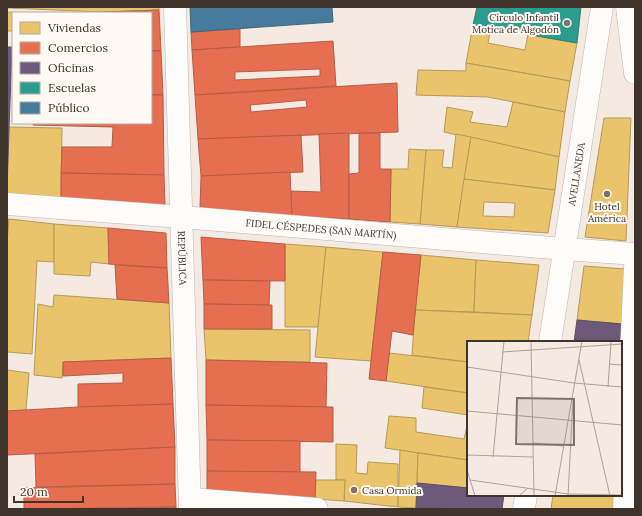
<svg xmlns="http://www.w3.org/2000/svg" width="642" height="516" viewBox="0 0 642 516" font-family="Lora,serif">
<rect width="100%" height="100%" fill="#f4eae2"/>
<!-- homes -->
<g fill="#e9c46a" stroke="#b69957" fill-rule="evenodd">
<path d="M7 7H159V10L104 12 7 8Z"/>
<path d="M7 12 25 13H13V31H7Z"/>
<path d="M473 25 491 28 488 43 525 50 528 34 577 43 570 81 466 63Z"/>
<path d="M466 63 570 81 565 112 488 97 416 95 418 70 466 71Z"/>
<path d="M513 102 565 112 559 157 444 132 447 107 473 112 470 122 507 127Z"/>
<path d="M604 118H631L626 241 585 237Z"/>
<path d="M9 127 62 128 61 200 7 196Z"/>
<path d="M456 134 471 137 457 227 420 224 426 150H444L442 167 452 168Z"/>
<path d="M471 137 559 157 555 190 464 179Z"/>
<path d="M409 149 426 150 420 224 390 222 391 169H408Z"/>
<path d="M464 179 555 190 548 233 457 227ZM484 202 515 203 514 217 483 216Z"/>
<path d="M7 219H9L7 242Z"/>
<path d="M9 219 54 224V262L37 261 32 354 7 352V242Z"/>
<path d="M54 224 108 228 109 264 91 262 90 276 54 274Z"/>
<path d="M285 244 326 247 318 327H285Z"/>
<path d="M326 247 383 252 371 361 315 357Z"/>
<path d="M421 255 476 260 474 312 415 310Z"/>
<path d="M476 260 539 265 532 315 474 312Z"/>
<path d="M584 266 625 269 622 324 577 320Z"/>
<path d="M54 295 169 303 171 358 63 362 62 378 34 375 38 304 53 307Z"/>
<path d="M415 310 532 315 528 342H468V362L412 355Z"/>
<path d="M204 329 310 330V362L206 360Z"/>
<path d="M389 353 468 362V393L386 381Z"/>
<path d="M7 370 29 373 26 410 7 411Z"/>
<path d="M424 387 468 393V415L422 408Z"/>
<path d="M389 416 416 418V432L464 439 467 426H468V460L385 448Z"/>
<path d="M336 444 357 445 356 473 367 474 368 462 398 464V507L344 501 345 480H336Z"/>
<path d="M400 450 418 453 416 508 398 507Z"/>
<path d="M418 453 468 460V488L417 483Z"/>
<path d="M316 480H345L344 501 315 499Z"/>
<path d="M553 495H615L613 509H551Z"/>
</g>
<!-- shops -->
<g fill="#e76f51" stroke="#b55d46" fill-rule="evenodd">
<path d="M159 10 161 51H151V13H104V12Z"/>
<path d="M240 29V47L192 50 191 32Z"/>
<path d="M333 41 336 86 195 95 192 50ZM320 69V76L235 80V72Z"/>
<path d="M151 51H161L163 95H151Z"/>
<path d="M397 83 398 132 198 139 195 95ZM306 100 307 107 251 112 250 105Z"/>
<path d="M151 95H163L164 175 61 173 62 147H112L113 127 33 125V123H151Z"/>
<path d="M349 133V219L292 216 291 191 321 192 319 134Z"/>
<path d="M359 133H380V169H391L390 222 349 219V174L359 173Z"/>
<path d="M301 135 303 172 201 176 198 139Z"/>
<path d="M290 172 292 216 200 208 201 176Z"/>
<path d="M61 173 164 175 165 206 61 200Z"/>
<path d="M108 228 166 233 167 268 109 264Z"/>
<path d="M201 237 285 244V281L203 280Z"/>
<path d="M383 252 421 255 413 335 392 331 386 381 369 379Z"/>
<path d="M115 265 167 268 169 303 117 299Z"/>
<path d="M203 280 270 281 269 305 204 304Z"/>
<path d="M204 304 272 305V329H204Z"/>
<path d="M171 358 173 404 78 407V384L123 383V373L63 376V362Z"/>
<path d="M206 360 327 363 326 407 206 405Z"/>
<path d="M173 404 175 447 7 455V411L78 407Z"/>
<path d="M206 405 333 407V442L207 440Z"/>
<path d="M207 440 300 441V473L207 471Z"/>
<path d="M175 447V484L36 487 35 454Z"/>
<path d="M207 471 316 472 315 499 207 492Z"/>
<path d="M175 484 176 507 24 509V488Z"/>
<path d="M176 507V509H114Z"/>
</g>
<!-- offices -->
<g fill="#6d597a" stroke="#5f4e62">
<path d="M7 47H12L7 184Z"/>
<path d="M577 320 622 324 621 342H574Z"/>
<path d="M417 483 468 488V495H504L502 509 416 508Z"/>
</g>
<!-- schools -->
<path fill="#2a9d8f" stroke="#307e71" d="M477 7H501L511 9V7H581L577 43 473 25Z"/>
<!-- public -->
<path fill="#457b9d" stroke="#43667b" d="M190 7H332L333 22 191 32Z"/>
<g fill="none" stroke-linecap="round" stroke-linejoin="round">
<!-- street casing -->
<g stroke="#beb4ad" stroke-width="23">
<g id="street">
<path id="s1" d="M175 7 190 509"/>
<path d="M627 7 635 73"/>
<path d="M565 249 635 254"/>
<path d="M190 499 317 509"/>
<path d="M624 509 635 267"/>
</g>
</g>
<!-- secondary casing -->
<g stroke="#beb4ad" stroke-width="23">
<g id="secondary">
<path id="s2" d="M7 204 181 217 565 249"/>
</g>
</g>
<!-- primary casing -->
<g stroke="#beb4ad" stroke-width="23">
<g id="primary">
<path id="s3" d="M550 342 602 7"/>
<path d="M524 509 526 495"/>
</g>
</g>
<!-- street -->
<use href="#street" stroke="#fdfcfb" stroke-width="22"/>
<!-- secondary -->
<use href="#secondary" stroke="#fdfcfb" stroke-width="22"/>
<!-- primary -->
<use href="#primary" stroke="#fdfcfb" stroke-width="22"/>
</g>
<!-- markers -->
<g fill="#7e746b" stroke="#fff9f4" stroke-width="1.5">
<circle cx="567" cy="23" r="4"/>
<circle cx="607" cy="194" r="4"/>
<circle cx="354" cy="490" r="4"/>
</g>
<g text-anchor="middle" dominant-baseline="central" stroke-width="4" stroke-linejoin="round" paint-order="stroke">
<!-- poi labels -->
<g font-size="10" fill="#3f342b" stroke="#fff9f4" text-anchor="end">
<text x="559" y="17">Círculo Infantil<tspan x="559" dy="12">Motica de Algodón</tspan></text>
<text x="607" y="206" text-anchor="middle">Hotel<tspan x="607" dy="12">América</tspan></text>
<text x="362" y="490" text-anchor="start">Casa Ormida</text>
</g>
<!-- street labels -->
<g font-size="10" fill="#3f342b" stroke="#fff9f4">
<text stroke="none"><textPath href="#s3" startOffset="170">AVELLANEDA</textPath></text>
<text stroke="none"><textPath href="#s2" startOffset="315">FIDEL CÉSPEDES (SAN MARTÍN)</textPath></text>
<text stroke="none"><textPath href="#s1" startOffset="251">REPÚBLICA</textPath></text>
</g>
</g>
<!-- overview -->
<g transform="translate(467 341)">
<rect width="155" height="155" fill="#f4eae2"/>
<path fill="none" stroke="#aca199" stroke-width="1" d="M64 0 67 155M35 11 155 3M112 19 143 155M142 23 155 24M0 26 107 42 155 46M141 46 144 1M0 70 155 84M66 102 96 105M0 114 66 116M26 116 37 0M0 129 8 155M3 139 101 153 155 154M52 155 61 147M88 155 115 0M101 155 106 59"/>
<path fill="#7e746b" fill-opacity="0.15" stroke="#7e746b" stroke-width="2" d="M50 57 107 58V104L49 103Z"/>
<rect width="155" height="155" fill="none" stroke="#3f342b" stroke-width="2"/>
</g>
<!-- border -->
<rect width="642" height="516" fill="none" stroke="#3f342b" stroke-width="16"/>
<!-- legend -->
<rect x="12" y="12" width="140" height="112" fill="#fff9f4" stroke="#b2aaa4"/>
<rect x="20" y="22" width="20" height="12" fill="#e9c46a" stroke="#b2aaa4"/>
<text x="48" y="32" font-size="12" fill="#3f342b">Viviendas</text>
<rect x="20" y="42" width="20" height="12" fill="#e76f51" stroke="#b2aaa4"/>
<text x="48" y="52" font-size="12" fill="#3f342b">Comercios</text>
<rect x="20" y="62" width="20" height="12" fill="#6d597a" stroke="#b2aaa4"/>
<text x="48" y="72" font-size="12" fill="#3f342b">Oficinas</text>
<rect x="20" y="82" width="20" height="12" fill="#2a9d8f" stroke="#b2aaa4"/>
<text x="48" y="92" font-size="12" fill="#3f342b">Escuelas</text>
<rect x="20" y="102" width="20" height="12" fill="#457b9d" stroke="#b2aaa4"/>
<text x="48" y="112" font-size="12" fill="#3f342b">Público</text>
<!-- scale -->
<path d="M14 496v6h69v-6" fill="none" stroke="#3f342b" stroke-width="2"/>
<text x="20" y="496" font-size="12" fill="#3f342b" stroke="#fff9f4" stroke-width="3" paint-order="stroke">20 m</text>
</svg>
